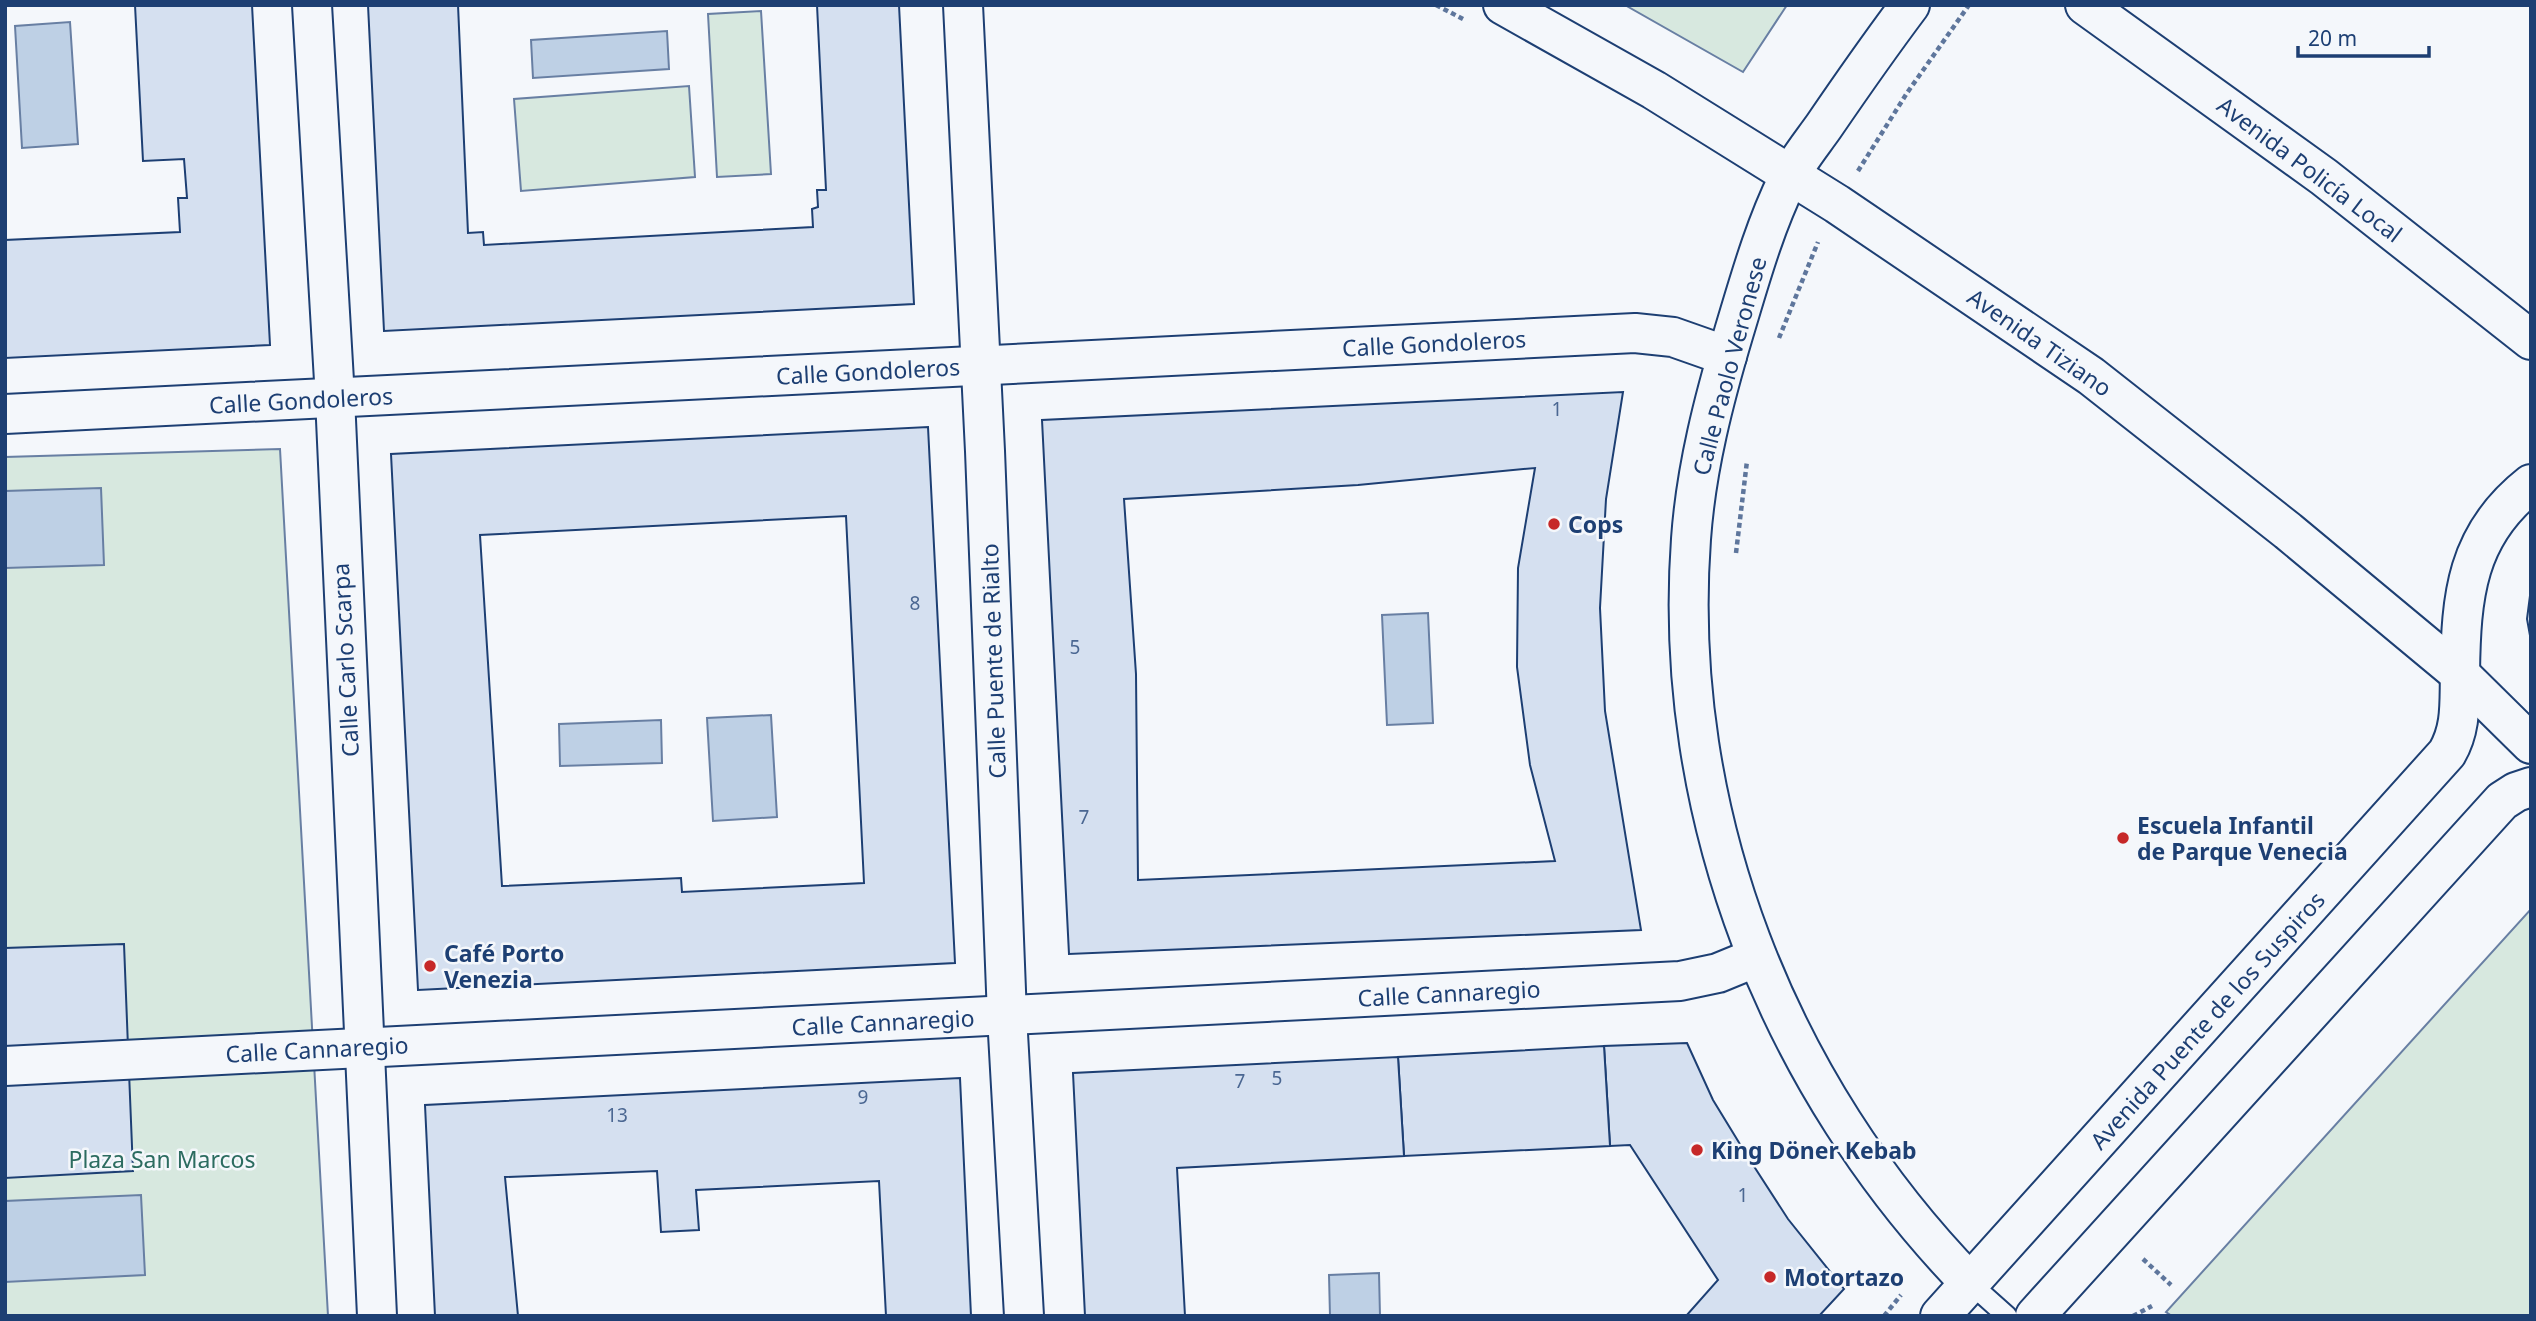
<svg xmlns="http://www.w3.org/2000/svg" width="2536" height="1321" viewBox="0 0 2536 1321" font-family="'Noto Sans',sans-serif">
<rect width="100%" height="100%" fill="#f4f7fb"/>
<!-- green -->
<g fill="#d7e8df" stroke="#687fa3" stroke-width="2">
<path d="M1625 5H1787L1743 72Z"/>
<path d="M761 11 771 174 717 177 708 14Z"/>
<path d="M689 86 695 177 521 191 514 99Z"/>
<path d="M280 449 328 1316H5V457Z"/>
<path d="M2531 909V1316H2172L2166 1312Z"/>
</g>
<!-- water -->
<g fill="#bed0e5" stroke="#687fa3" stroke-width="2">
<path d="M70 22 78 144 22 148 15 26Z"/>
<path d="M667 31 669 69 533 78 531 40Z"/>
<path d="M101 488 104 565 5 568V491Z"/>
<path d="M1428 613 1433 723 1387 725 1382 615Z"/>
<path d="M771 715 777 817 713 821 707 718Z"/>
<path d="M661 720 662 763 560 766 559 724Z"/>
<path d="M141 1195 145 1275 5 1282V1201Z"/>
<path d="M1379 1273 1380 1316H1330L1329 1275Z"/>
</g>
<!-- building -->
<g fill="#d5e0f0" stroke="#1d3f73" stroke-width="2" fill-rule="evenodd">
<path d="M135 5H252L270 345 5 358V240L180 232 178 198H187L184 159 143 161Z"/>
<path d="M368 5H458L468 233 483 232 484 245 813 227 812 209 818 207 817 190H826L817 5H899L914 304 384 331Z"/>
<path d="M1623 392 1606 499 1600 608 1605 711 1641 930 1069 954 1042 420ZM1535 468 1518 568 1517 667 1530 765 1555 861 1138 880 1136 674 1124 499 1358 485Z"/>
<path d="M928 427 955 963 418 990 391 454ZM846 516 864 883 682 892 681 878 502 886 480 535Z"/>
<path d="M2531 588V641L2527 619Z"/>
<path d="M124 944 128 1047 5 1052V948Z"/>
<path d="M1687 1043 1713 1100 1746 1154 1788 1219 1844 1289 1819 1316H1686L1718 1280 1630 1145 1610 1146 1604 1046Z"/>
<path d="M1604 1046 1610 1146 1404 1156 1398 1057Z"/>
<path d="M1398 1057 1404 1156 1177 1168 1185 1316H1085L1073 1073Z"/>
<path d="M129 1072 133 1171 5 1178V1079Z"/>
<path d="M960 1078 971 1316H886L879 1181 696 1190 699 1230 661 1232 657 1171 505 1177 518 1316H435L425 1105Z"/>
</g>
<g fill="none" stroke-linecap="round" stroke-linejoin="round">
<!-- lane casing -->
<g stroke="#1d3f73" stroke-width="23">
<path id="lane" d="M1970 1283 2007 1316"/>
</g>
<!-- street casing -->
<g stroke="#1d3f73" stroke-width="42">
<g id="street">
<path d="M312 5 335 398 377 1316"/>
<path d="M963 5 985 451 1007 1016 1024 1316"/>
<path d="M1910 5C1880 45 1852 85 1824 126 1812 143 1798 160 1788 179 1764 228 1750 279 1734 332 1714 399 1696 468 1691 539 1671 814 1778 1086 1970 1283"/>
<path d="M5 414 1635 333 1673 337 1727 356"/>
<path d="M5 1066 1680 981 1718 973 1757 957"/>
</g>
</g>
<!-- secondary casing -->
<g stroke="#1d3f73" stroke-width="42">
<g id="secondary">
<path d="M1940 1316 2447 753C2462 727 2459 702 2460 674 2461 596 2466 535 2531 484"/>
<path d="M2035 1316 2502 801 2516 792 2531 787"/>
</g>
</g>
<!-- primary casing -->
<g stroke="#1d3f73" stroke-width="42">
<g id="primary">
<path d="M1503 5 1654 90 1837 204 2091 376 2288 531 2460 674 2531 744"/>
<path d="M2085 5 2324 177 2531 340"/>
</g>
</g>
<!-- path -->
<g stroke="#5e769c" stroke-width="4.5" stroke-dasharray="5 3.5" stroke-linecap="butt">
<path d="M1436 5 1463 19"/>
<path d="M1858 171 1907 93 1969 5"/>
<path d="M1779 338 1818 242"/>
<path d="M1736 553 1747 461"/>
<path d="M2143 1259 2171 1285"/>
<path d="M1884 1316 1901 1295"/>
<path d="M2133 1316 2152 1306"/>
</g>
<!-- lane -->
<use href="#lane" stroke="#f4f7fb" stroke-width="19"/>
<!-- street -->
<use href="#street" stroke="#f4f7fb" stroke-width="38"/>
<!-- secondary -->
<use href="#secondary" stroke="#f4f7fb" stroke-width="38"/>
<!-- primary -->
<use href="#primary" stroke="#f4f7fb" stroke-width="38"/>
</g>
<!-- markers -->
<g fill="#c62828" stroke="#f4f7fb" stroke-width="2.5">
<circle cx="1554" cy="524" r="7"/>
<circle cx="2123" cy="838" r="7"/>
<circle cx="430" cy="966" r="7"/>
<circle cx="1697" cy="1150" r="7"/>
<circle cx="1770" cy="1277" r="7"/>
</g>
<g text-anchor="middle" dominant-baseline="central" stroke-width="5" stroke-linejoin="round" paint-order="stroke">
<!-- number labels -->
<g font-size="19" fill="#4b6792">
<text x="1557" y="409">1</text>
<text x="915" y="603">8</text>
<text x="1075" y="647">5</text>
<text x="1084" y="817">7</text>
<text x="1277" y="1078">5</text>
<text x="1240" y="1081">7</text>
<text x="863" y="1097">9</text>
<text x="617" y="1115">13</text>
<text x="1743" y="1195">1</text>
</g>
<!-- street labels -->
<g font-size="23" fill="#1d3f73" stroke="#f4f7fb">
<text transform="translate(2310 169) rotate(37)">Avenida Policía Local</text>
<text transform="translate(2040 342) rotate(35)">Avenida Tiziano</text>
<text transform="translate(1434 343) rotate(-3)">Calle Gondoleros</text>
<text transform="translate(1729 366) rotate(-75)">Calle Paolo Veronese</text>
<text transform="translate(868 371) rotate(-3)">Calle Gondoleros</text>
<text transform="translate(301 400) rotate(-3)">Calle Gondoleros</text>
<text transform="translate(345 660) rotate(-93)">Calle Carlo Scarpa</text>
<text transform="translate(993 661) rotate(-92)">Calle Puente de Rialto</text>
<text transform="translate(1449 993) rotate(-3)">Calle Cannaregio</text>
<text transform="translate(2207 1020) rotate(-48)">Avenida Puente de los Suspiros</text>
<text transform="translate(883 1022) rotate(-3)">Calle Cannaregio</text>
<text transform="translate(317 1049) rotate(-3)">Calle Cannaregio</text>
</g>
<!-- poi labels -->
<g font-size="23" font-weight="bold" fill="#1d3f73" stroke="#f4f7fb" text-anchor="start">
<text x="1568" y="524">Cops</text>
<text x="2137" y="825">Escuela Infantil<tspan x="2137" dy="26">de Parque Venecia</tspan></text>
<text x="444" y="953">Café Porto<tspan x="444" dy="26">Venezia</tspan></text>
<text x="1711" y="1150">King Döner Kebab</text>
<text x="1784" y="1277">Motortazo</text>
</g>
<!-- park labels -->
<g font-size="23" fill="#2c6c60" stroke="#f4f7fb">
<text x="162" y="1159">Plaza San Marcos</text>
</g>
</g>
<!-- border -->
<rect width="2536" height="1321" fill="none" stroke="#1d3f73" stroke-width="14"/>
<!-- scale -->
<path d="M2298 46v10h131v-10" fill="none" stroke="#1d3f73" stroke-width="3.5"/>
<text x="2308" y="46" font-size="21" fill="#1d3f73" stroke="#f4f7fb" stroke-width="5" paint-order="stroke">20 m</text>
</svg>
